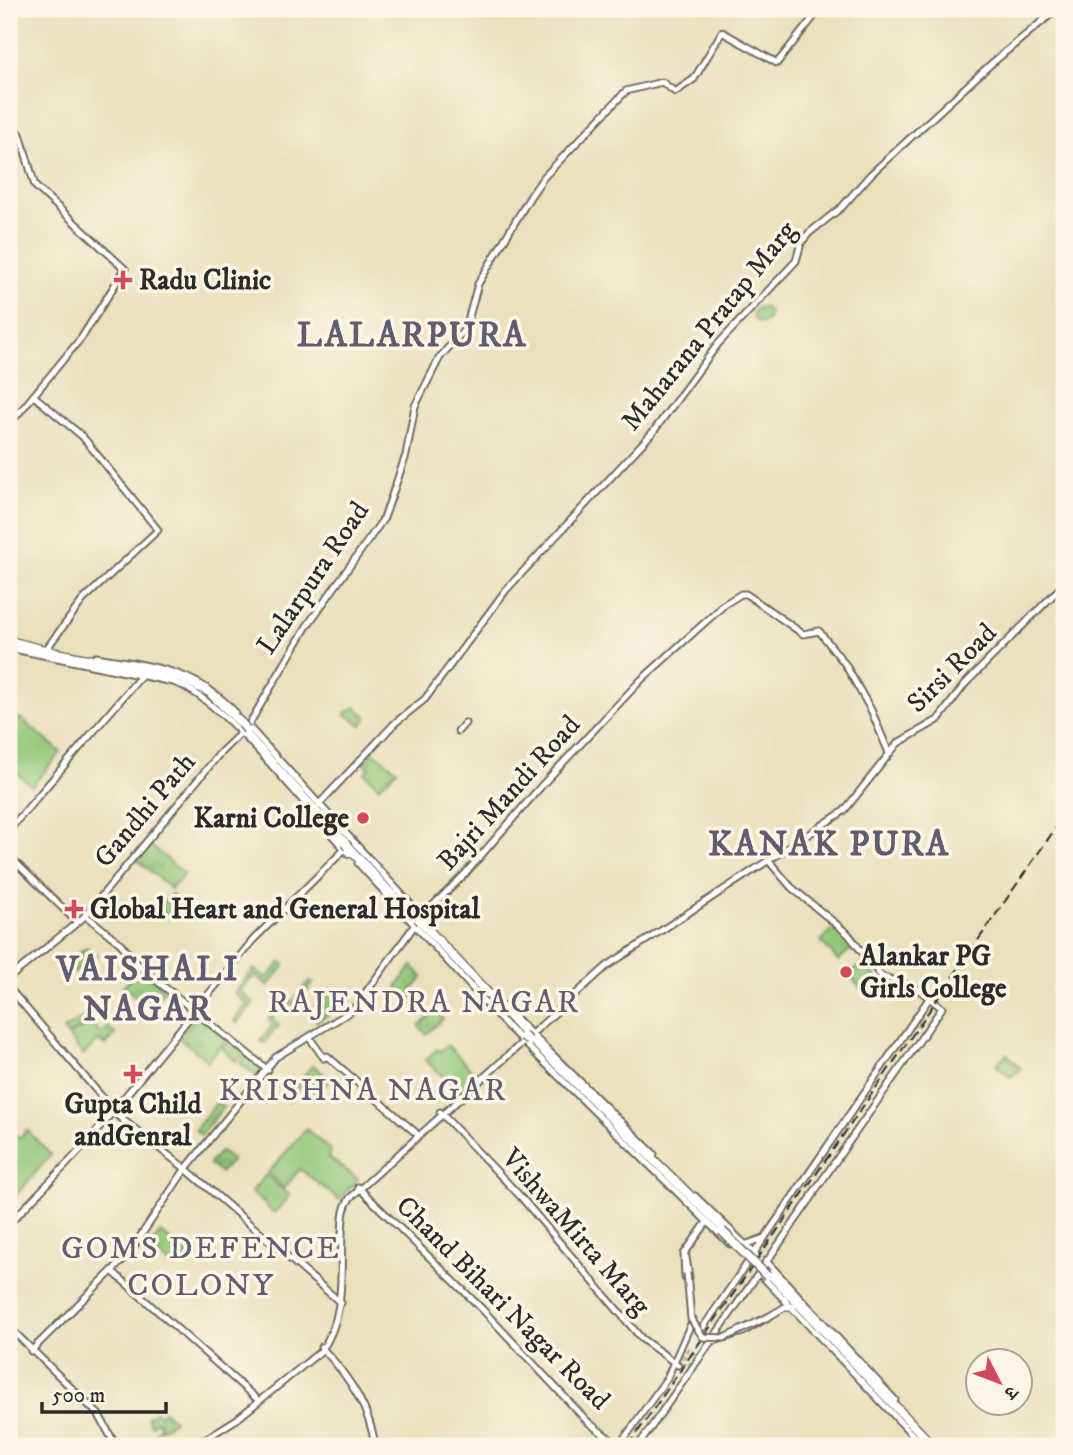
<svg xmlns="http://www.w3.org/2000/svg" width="1073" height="1455" viewBox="0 0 1073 1455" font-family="'IM FELL DW Pica','Noto Serif Devanagari',serif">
<defs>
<pattern id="park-tufts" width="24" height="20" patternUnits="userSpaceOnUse" patternTransform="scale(1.75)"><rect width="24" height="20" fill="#92c778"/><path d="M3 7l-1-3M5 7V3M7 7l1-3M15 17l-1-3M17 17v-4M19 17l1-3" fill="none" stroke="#77a263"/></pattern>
<pattern id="garden-dots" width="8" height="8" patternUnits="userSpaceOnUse" patternTransform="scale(1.75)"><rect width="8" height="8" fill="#92c778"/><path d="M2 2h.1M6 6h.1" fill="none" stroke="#77a263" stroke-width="1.8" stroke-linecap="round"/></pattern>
</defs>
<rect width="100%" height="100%" fill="#fcf5e5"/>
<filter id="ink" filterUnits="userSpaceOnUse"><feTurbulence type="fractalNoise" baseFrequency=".0143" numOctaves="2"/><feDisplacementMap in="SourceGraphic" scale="14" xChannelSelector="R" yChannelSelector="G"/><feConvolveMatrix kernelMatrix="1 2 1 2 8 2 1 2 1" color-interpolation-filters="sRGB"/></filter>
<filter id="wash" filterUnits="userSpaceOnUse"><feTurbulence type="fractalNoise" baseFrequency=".00686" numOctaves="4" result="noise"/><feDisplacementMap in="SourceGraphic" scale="28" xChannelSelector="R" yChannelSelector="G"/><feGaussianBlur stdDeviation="1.57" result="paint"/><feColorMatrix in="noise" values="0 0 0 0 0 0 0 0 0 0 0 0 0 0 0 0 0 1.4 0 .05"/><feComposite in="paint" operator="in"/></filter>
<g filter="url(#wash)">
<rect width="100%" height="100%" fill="#eae0bc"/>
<!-- grass -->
<g fill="#92c778" stroke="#5e7952" stroke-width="2">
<path d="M20 718 61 752 32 786 9 766V732Z"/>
<path d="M836 926 855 945 838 961 821 941Z"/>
<path d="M864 962 876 977 862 990 849 975Z"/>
<path d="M447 1045 478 1076 460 1092 425 1060 437 1049 440 1051Z"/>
<path d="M1007 1054 1021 1069 1010 1077 996 1065Z"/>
<path d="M306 1129 330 1150 328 1157 358 1179 339 1200 300 1169 284 1188 268 1173Z"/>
<path d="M27 1130 51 1155 9 1203V1132L20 1138Z"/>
</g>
<!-- park -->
<g fill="url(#park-tufts)" stroke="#5e7952" stroke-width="2">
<path d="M355 707 367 717 362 725 345 714Z"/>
<path d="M374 752 397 770 379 787 365 773 369 768 363 762Z"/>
<path d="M148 843 184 874 171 889 135 858Z"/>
<path d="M171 894 180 902 169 917 159 908Z"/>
<path d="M86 947 96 955 74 973 66 963Z"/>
<path d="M281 962 285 965 268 986 255 975 240 991 254 1003 237 1023 234 1020 247 1004 234 993 254 969 267 978Z"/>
<path d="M141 970 165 990 150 1008 123 986Z"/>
<path d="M309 981 313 983 294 1007 285 1001 272 1018 279 1025 264 1043 260 1041 273 1025 268 1019 285 997 292 1002Z"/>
<path d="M327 993 338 1009 317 1021 309 1014Z"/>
<path d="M95 1010 100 1016 67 1035 63 1030Z"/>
<path d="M436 1011 443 1019 426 1034 419 1026Z"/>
<path d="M201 1018 227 1039 208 1061 178 1037 195 1019Z"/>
<path d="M92 1023 100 1033 108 1027 115 1034 106 1045 98 1041 83 1055 68 1036Z"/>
<path d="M229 1041 244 1052 236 1062 222 1048Z"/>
<path d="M246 1055 263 1069 256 1076 240 1063Z"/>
<path d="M217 1102 223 1107 201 1135 195 1130Z"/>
<path d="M220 1151 232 1160 220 1173 209 1164Z"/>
<path d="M266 1175 290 1196 274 1213 251 1192Z"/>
<path d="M161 1233 188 1255 176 1269 148 1247Z"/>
<path d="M164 1411 174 1421 156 1432 161 1426 158 1421 151 1425 147 1417 156 1412 160 1415Z"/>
</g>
<!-- garden -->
<g fill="url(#garden-dots)" stroke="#5e7952" stroke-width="2">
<circle cx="761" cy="315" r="8"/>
<path d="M412 966 423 977 412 990 420 1000 414 1005 397 987Z"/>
<path d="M313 1065 330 1079 317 1094 304 1083 288 1102 284 1098Z"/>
</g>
</g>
<g filter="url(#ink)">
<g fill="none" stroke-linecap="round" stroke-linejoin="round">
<!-- secondary-tunnel -->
<path stroke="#c4bc9f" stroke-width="5" stroke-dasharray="5 2.5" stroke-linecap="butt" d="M678 1365 688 1350 697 1356 687 1369"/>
<!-- secondary casing -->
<g stroke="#6e6a5e" stroke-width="9">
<g id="secondary">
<path d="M9 127 20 134 35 186 125 269 82 337 9 425"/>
<path d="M35 397 82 436 158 530 83 600 47 648"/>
<path d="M720 607 741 594H746L803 634 819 631 845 664 871 710 889 753"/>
<path d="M9 648 173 682C222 696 310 812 349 854"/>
<path d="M96 657C151 666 195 669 235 712"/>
<path d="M247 725 424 919"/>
<path d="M458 731 465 723"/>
<path d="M319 804 395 723 425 699 506 590 653 432 718 344 796 261 801 243 809 233 842 207 871 174 991 64 1057 9"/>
<path d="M9 830 141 676"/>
<path d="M9 856 77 922"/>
<path d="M768 860 791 887 848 934 881 976 918 989 942 1008 812 1195"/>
<path d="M358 863 505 1024 730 1244"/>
<path d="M85 915 120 943 142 969 268 1070"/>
<path d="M9 978 84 917 221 752 248 726 307 626 384 518 406 455 415 406 440 357 466 328 478 284 530 197 543 178 626 91 662 82 675 92 694 79 722 32 777 63 820 9"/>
<path d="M9 988 118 1116 186 1169 341 1303"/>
<path d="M511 1014 654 1154"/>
<path d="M309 1037 324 1058 327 1056 416 1133"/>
<path d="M440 1112 520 1196 642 1339 678 1365"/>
<path d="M358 1187 482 1309 588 1422 619 1446"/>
<path d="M695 1196 756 1255"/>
<path d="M9 1224 87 1143 253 940 345 849"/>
<path d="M747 1244 764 1238"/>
<path d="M686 1257 689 1278"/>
<path d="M766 1261 895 1400"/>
<path d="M112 1271 258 1400"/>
<path d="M760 1274 923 1446"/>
<path d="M685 1278 684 1254 707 1222"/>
<path d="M9 1327 99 1415 116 1446"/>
<path d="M697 1328 702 1329 928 1000"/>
<path d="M714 1341 743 1332 785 1307H793"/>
<path d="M321 1347C347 1374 370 1408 375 1446"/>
<path d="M31 1351 128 1255 184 1171 276 1057 353 1010 420 918 464 875 543 784 641 680 722 607"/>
<path d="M194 1446 237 1419 321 1351C346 1317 340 1275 342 1234 343 1221 342 1209 350 1198L607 966 844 811 898 743 938 720 965 684 1064 584"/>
<path d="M619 1446 667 1378 693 1319"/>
<path d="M638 1446 814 1194"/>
</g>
</g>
<!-- highway casing -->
<g stroke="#6e6a5e" stroke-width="11">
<g id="highway">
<path d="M9 641 56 653 179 677 209 692 242 724"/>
<path d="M244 732 345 843"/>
<path d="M348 847 416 921"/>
<path d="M421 922 525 1033"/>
<path d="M531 1039 724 1229"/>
<path d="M770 1274 933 1446"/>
</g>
</g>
<!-- secondary -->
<use href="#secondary" stroke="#fff" stroke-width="5"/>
<!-- highway -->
<use href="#highway" stroke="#fff" stroke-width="8"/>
<!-- rail -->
<path stroke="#2b2b2b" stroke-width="2" stroke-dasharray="10 5" stroke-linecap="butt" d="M628 1446 1064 816"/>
<!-- secondary-bridge casing -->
<g stroke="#6e6a5e" stroke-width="9" stroke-linecap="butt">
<path id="secondary-bridge" d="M687 1273 691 1319 703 1337 724 1338 770 1316"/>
</g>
<!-- highway-bridge casing -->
<g stroke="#6e6a5e" stroke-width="11" stroke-linecap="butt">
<g id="highway-bridge">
<path d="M242 724 247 730"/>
<path d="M345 843 348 847"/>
<path d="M418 918 421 922"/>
<path d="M523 1036 529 1041"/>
<path d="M722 1231 767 1276"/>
</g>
</g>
<!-- secondary-bridge -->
<use href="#secondary-bridge" stroke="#fff" stroke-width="5"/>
<!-- highway-bridge -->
<use href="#highway-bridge" stroke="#fff" stroke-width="8"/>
</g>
</g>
<!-- markers -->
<g fill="#d1495b" stroke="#fcf5e5" stroke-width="2.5">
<path d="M119.5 269.5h7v7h7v7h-7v7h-7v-7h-7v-7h7z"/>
<circle cx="363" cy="818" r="7"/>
<path d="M70.5 898.5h7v7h7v7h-7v7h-7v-7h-7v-7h7z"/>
<circle cx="846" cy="972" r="7"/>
<path d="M129.5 1063.5h7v7h7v7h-7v7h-7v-7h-7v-7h7z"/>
</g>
<g text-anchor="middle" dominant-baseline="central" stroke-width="7" stroke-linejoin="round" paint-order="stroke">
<!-- poi labels -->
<g font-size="28" font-weight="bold" fill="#2b2b2b" stroke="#fcf5e5" text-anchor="start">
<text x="139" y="280">Radu Clinic</text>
<text x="349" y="818" text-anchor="end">Karni College</text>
<text x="90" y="909">Global Heart and General Hospital</text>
<text x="860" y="956">Alankar PG<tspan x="860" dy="32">Girls College</tspan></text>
<text x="133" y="1104" text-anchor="middle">Gupta Child<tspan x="133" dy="32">andGenral</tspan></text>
</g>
<!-- street labels -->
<g font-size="28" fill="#2b2b2b" stroke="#fcf5e5">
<text transform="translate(709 326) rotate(-51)">Maharana Pratap Marg</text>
<text transform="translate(313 578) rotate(-56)">Lalarpura Road</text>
<text transform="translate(952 668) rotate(-45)">Sirsi Road</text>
<text transform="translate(509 793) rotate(-48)">Bajri Mandi Road</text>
<text transform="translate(145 810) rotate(-50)">Gandhi Path</text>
<text transform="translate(576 1232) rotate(49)">VishwaMirta Marg</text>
<text transform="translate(503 1303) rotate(45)">Chand Bihari Nagar Road</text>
</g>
<!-- quarter labels -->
<g font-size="32" letter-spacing="2" fill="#625c71" stroke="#fcf5e5">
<text x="424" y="1003">RAJENDRA NAGAR</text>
<text x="363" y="1091">KRISHNA NAGAR</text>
<text x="201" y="1249">GOMS DEFENCE<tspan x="201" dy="37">COLONY</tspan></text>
</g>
<!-- district labels -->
<g font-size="35" font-weight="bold" letter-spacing="2" fill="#625c71" stroke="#fcf5e5">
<text x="412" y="336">LALARPURA</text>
<text x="829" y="845">KANAK PURA</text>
<text x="148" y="970">VAISHALI<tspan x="148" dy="40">NAGAR</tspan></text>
</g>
</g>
<!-- margin -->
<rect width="1073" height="1455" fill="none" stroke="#fcf5e5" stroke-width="35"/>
<!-- north arrow -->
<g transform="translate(999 1382) rotate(132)"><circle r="33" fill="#fcf5e5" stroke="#a8a49b" stroke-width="2"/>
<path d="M0-5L12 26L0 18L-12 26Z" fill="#d1495b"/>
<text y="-10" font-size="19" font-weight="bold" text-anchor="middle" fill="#2b2b2b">उ</text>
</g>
<!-- scale -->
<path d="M42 1402v10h124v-10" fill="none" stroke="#2b2b2b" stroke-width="3.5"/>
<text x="52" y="1402" font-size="21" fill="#2b2b2b" stroke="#fcf5e5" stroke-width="5" paint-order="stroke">500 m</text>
</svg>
